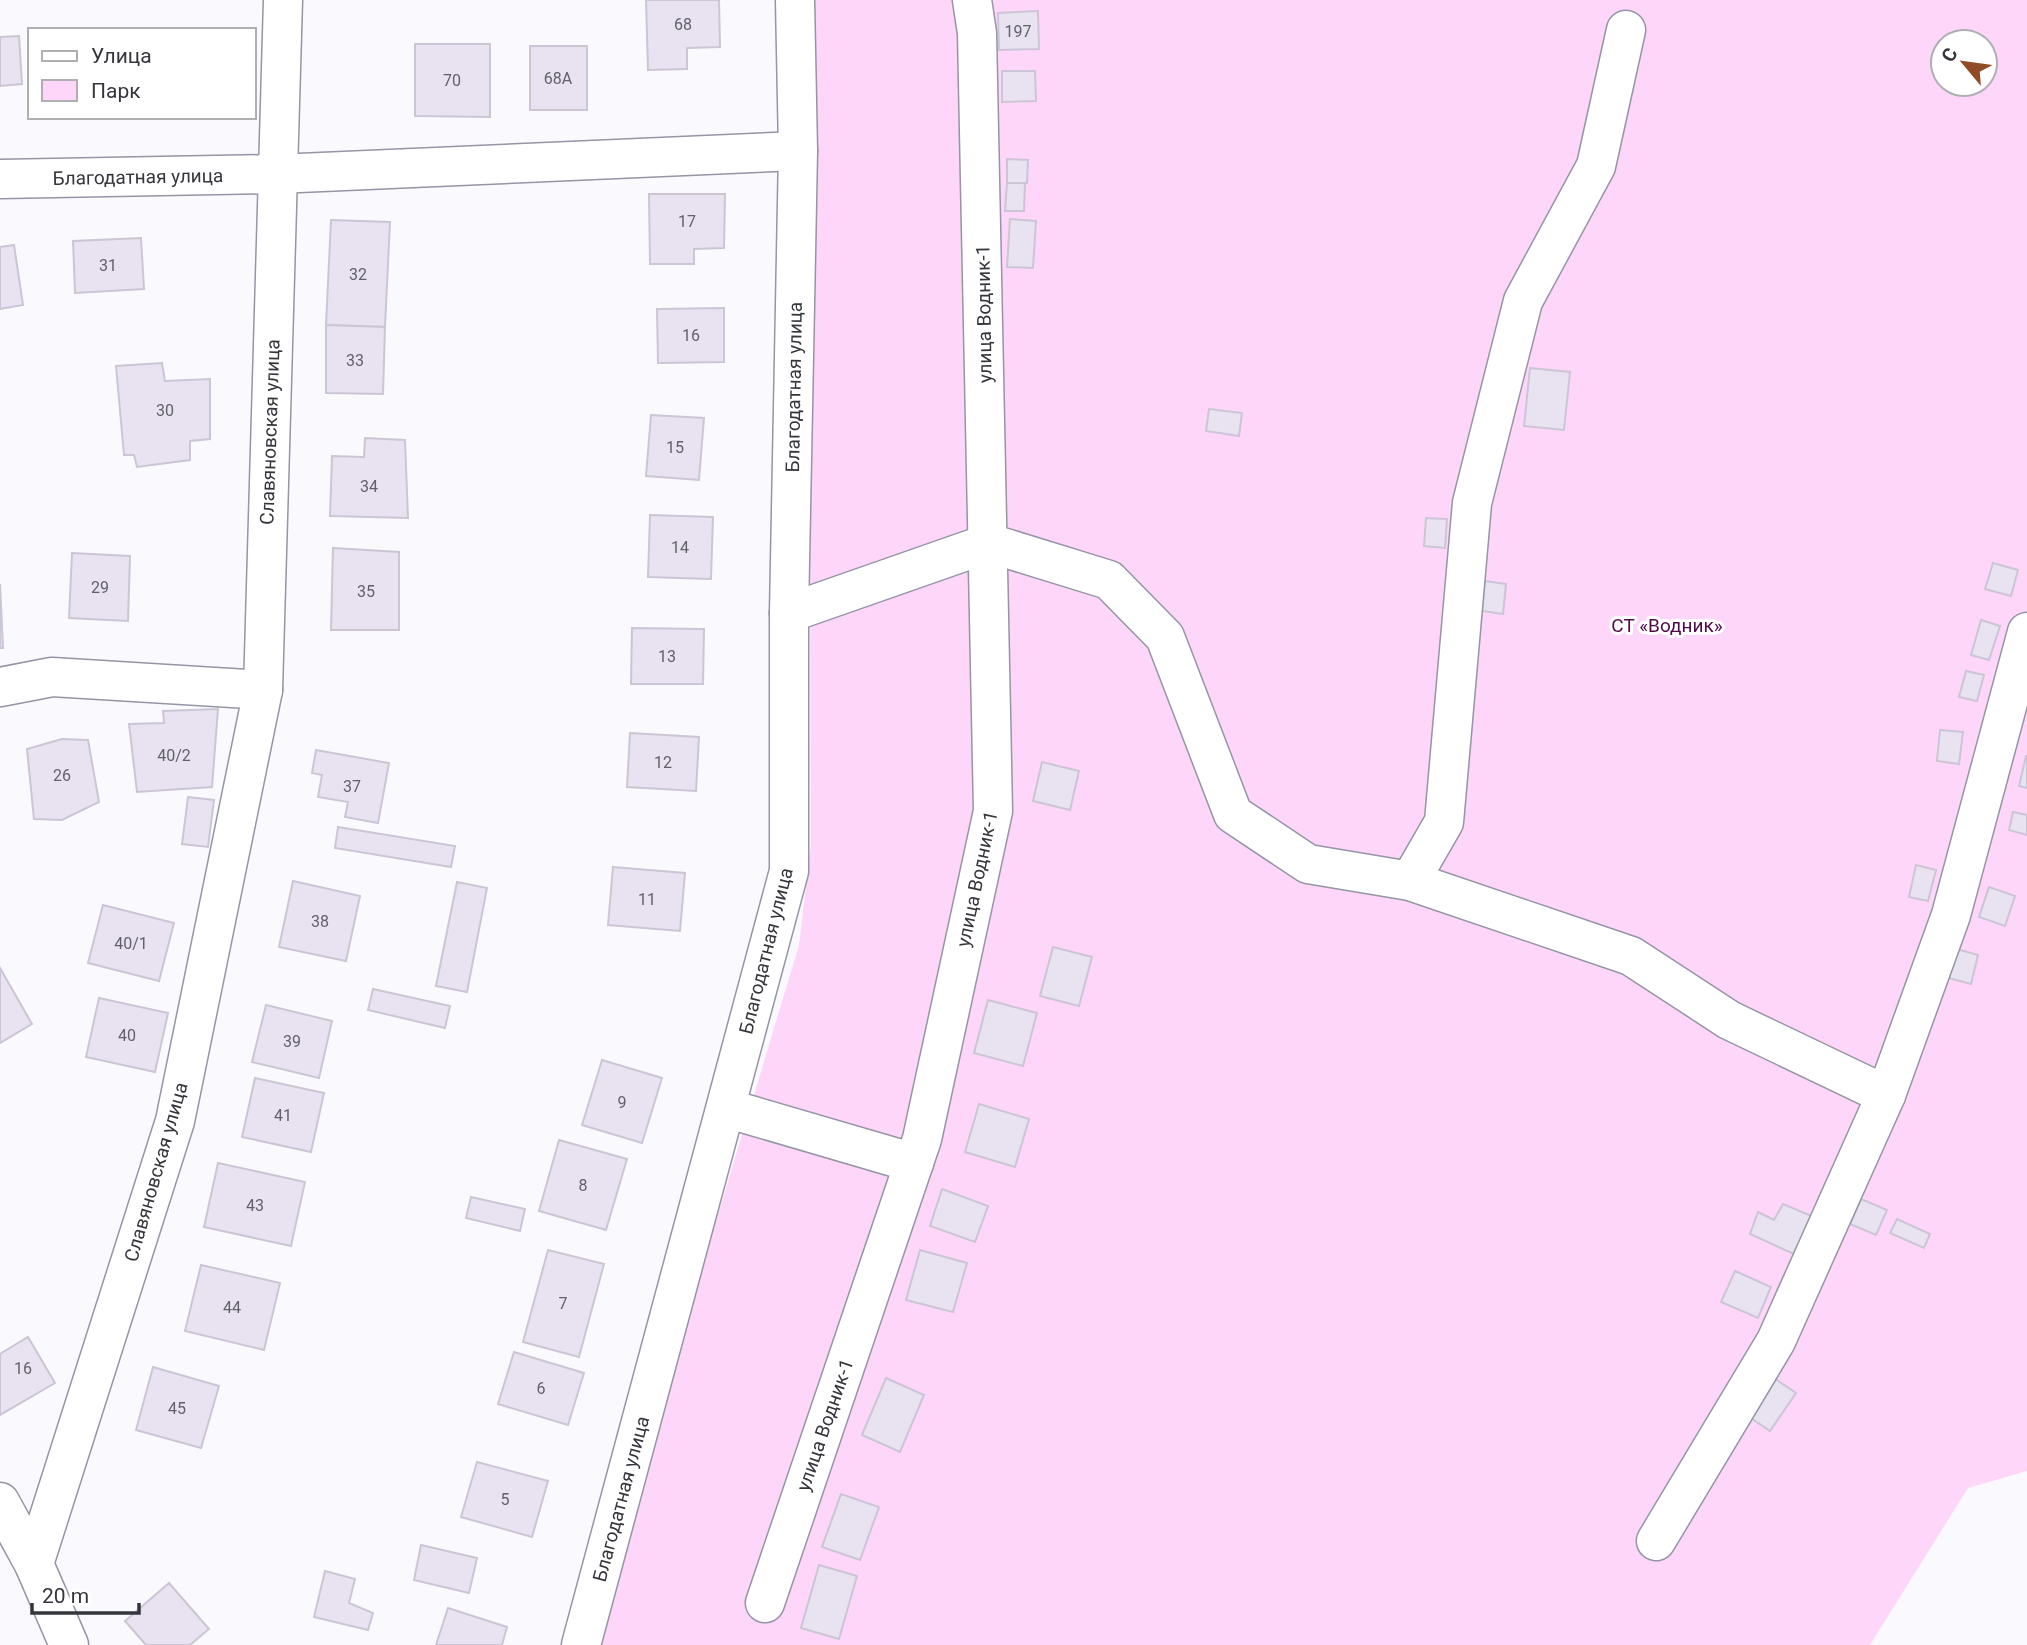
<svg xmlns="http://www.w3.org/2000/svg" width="2027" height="1645" viewBox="0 0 2027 1645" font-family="Roboto,sans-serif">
<rect width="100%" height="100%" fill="#fafafe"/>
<!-- green -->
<path fill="#fed6f9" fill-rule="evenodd" d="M804 0H2027V1471L1968 1488 1870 1645H596L704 1261 799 945 811 845 808 62ZM1943 42H1985V84H1943Z"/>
<!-- building -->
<g fill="#e8e2f1" stroke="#ccc5d5" stroke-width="2">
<path d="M646 0H719L720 47 687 48V69L648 70Z"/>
<path d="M1038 11 1039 49 999 50 998 13Z"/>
<path d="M19 36 22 84 0 86V37Z"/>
<path d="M415 44H490V117L415 116Z"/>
<rect x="530" y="46" width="57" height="64"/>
<path d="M1002 71H1035L1036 101 1002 102Z"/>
<path d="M1007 159 1028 160 1027 183H1007Z"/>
<path d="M1007 183H1025L1024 211H1005Z"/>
<path d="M649 194H725L724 248 694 249V264H650Z"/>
<path d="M1010 219 1036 221 1033 268 1007 267Z"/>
<path d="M331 220 390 222 385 327 326 325Z"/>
<path d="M141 238 144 289 75 293 73 241Z"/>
<path d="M14 245 23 305 0 309V247Z"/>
<path d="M724 308V362L658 363 657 309Z"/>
<path d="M326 325 385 327 383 394 326 393Z"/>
<path d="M162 363 165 381 210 379V439L190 441V460L137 467 134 455H124L116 366Z"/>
<path d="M1530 368 1570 372 1564 430 1524 426Z"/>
<path d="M1209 409 1242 413 1239 436 1206 431Z"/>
<path d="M651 415 704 418 699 480 646 476Z"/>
<path d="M365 438 405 440 408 518 330 516 332 456 364 457Z"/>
<path d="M650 515 713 517 711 579 648 577Z"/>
<path d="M1426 518 1447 519 1445 548 1424 546Z"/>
<path d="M333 548 399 552V630H331Z"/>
<path d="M72 553 130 556 128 621 69 618Z"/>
<path d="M1993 563 2018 570 2011 596 1985 589Z"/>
<path d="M1485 581 1506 584 1503 614 1482 611Z"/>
<path d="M0 584 3 648H0Z"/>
<path d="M1981 620 2000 626 1989 660 1971 655Z"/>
<path d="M632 628 704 629 703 684H631Z"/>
<path d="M1966 671 1984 675 1977 701 1959 697Z"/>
<path d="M218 709 212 787 137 792 129 724 164 723 163 711Z"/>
<path d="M1940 730 1963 732 1959 764 1937 761Z"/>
<path d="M630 733 699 737 696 791 627 787Z"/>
<path d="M62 739 88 740 99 802 62 820 34 819 27 749Z"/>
<path d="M316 750 389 763 378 823 345 817 348 802 318 797 322 775 312 773Z"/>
<path d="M2026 756H2027V788L2019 786Z"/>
<path d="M1042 762 1079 771 1070 810 1033 801Z"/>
<path d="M188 797 214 800 208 847 182 844Z"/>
<path d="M2013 812 2027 815V835L2009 830Z"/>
<path d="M338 827 455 846 451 867 335 848Z"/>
<path d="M1916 865 1936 870 1928 901 1909 897Z"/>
<path d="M613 867 685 873 680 931 608 925Z"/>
<path d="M293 881 360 896 346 961 279 947Z"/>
<path d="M457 882 487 888 467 992 436 986Z"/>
<path d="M1989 887 2015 896 2005 926 1979 917Z"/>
<path d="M103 905 174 923 159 981 88 963Z"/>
<path d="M1053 947 1092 957 1079 1006 1040 996Z"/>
<path d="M1953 948 1978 955 1971 984 1945 977Z"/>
<path d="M0 968 32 1024 0 1043Z"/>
<path d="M373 989 450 1006 445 1028 368 1010Z"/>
<path d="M99 998 168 1013 155 1072 86 1057Z"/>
<path d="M988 1000 1037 1013 1023 1066 974 1053Z"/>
<path d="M266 1005 332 1021 319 1078 252 1062Z"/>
<path d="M602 1060 662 1078 642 1143 582 1125Z"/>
<path d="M255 1078 324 1093 311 1152 242 1137Z"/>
<path d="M979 1104 1029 1119 1015 1167 965 1152Z"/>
<path d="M559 1140 627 1159 606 1230 539 1211Z"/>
<path d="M218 1163 305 1182 291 1246 204 1227Z"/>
<path d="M942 1189 988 1206 975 1242 930 1226Z"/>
<path d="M471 1197 525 1209 520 1231 466 1218Z"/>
<path d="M1861 1199 1887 1210 1876 1235 1850 1224Z"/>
<path d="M1783 1204 1814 1217 1796 1255 1750 1234 1758 1212 1774 1220Z"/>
<path d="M1897 1219 1930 1234 1924 1248 1890 1233Z"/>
<path d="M548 1250 604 1264 579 1357 523 1342Z"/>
<path d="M920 1250 967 1263 953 1312 906 1300Z"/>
<path d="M201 1265 280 1283 264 1350 185 1331Z"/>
<path d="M1735 1271 1771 1287 1758 1318 1721 1302Z"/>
<path d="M28 1337 55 1383 0 1415V1354Z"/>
<path d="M514 1352 584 1373 568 1425 498 1404Z"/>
<path d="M153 1367 219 1386 201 1448 136 1430Z"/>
<path d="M886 1378 924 1395 900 1452 862 1435Z"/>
<path d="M1774 1378 1796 1393 1770 1431 1748 1416Z"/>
<path d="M477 1462 548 1481 532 1537 461 1517Z"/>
<path d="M841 1494 879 1507 860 1560 822 1547Z"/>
<path d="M421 1545 477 1558 469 1593 414 1580Z"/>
<path d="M819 1565 857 1576 839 1639 801 1628Z"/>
<path d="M325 1571 355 1579 349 1603 373 1613 368 1630 314 1617Z"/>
<path d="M169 1583 209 1629 190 1645H146L125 1621Z"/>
<path d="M448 1608 507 1627 502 1645H436Z"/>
</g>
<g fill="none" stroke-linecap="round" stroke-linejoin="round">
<!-- minor casing -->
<g stroke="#9495a5" stroke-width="41">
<g id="minor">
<path d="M0 179 276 174 798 151"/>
<path d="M789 613 989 543 1109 580 1165 637 1233 814 1308 864 1410 881 1631 956 1729 1020 1886 1095"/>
<path d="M0 687 52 677 263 690"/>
<path d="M1410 881 1444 822 1472 503 1523 301 1596 166 1626 30"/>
<path d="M726 1108 914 1163"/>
<path d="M0 1502 34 1564 69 1645"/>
<path d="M1656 1541 1776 1341 1886 1095 1951 915 2027 632"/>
<path d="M34 1564 175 1121 263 690 283 0"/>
<path d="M765 1603 922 1139 993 811 977 33 972 0"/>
<path d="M581 1645 789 871V613L798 151 795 0"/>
</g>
</g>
<!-- minor -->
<use href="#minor" stroke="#fff" stroke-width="38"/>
</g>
<g text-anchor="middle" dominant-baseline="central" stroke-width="6" stroke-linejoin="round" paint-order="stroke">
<!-- number labels -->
<g font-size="16" fill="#626169">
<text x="683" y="24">68</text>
<text x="1018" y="31">197</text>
<text x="558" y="78">68А</text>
<text x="452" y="80">70</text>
<text x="687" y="221">17</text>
<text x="108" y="265">31</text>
<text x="358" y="274">32</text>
<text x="691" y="335">16</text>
<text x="355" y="360">33</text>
<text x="165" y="410">30</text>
<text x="675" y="447">15</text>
<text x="369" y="486">34</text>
<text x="680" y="547">14</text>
<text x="100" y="587">29</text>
<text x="366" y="591">35</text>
<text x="667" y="656">13</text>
<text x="174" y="755">40/2</text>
<text x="663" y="762">12</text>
<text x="62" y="775">26</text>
<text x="352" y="786">37</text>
<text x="647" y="899">11</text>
<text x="320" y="921">38</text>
<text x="131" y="943">40/1</text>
<text x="127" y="1035">40</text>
<text x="292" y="1041">39</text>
<text x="622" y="1102">9</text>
<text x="283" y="1115">41</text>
<text x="583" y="1185">8</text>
<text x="255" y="1205">43</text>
<text x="563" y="1303">7</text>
<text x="232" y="1307">44</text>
<text x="23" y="1368">16</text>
<text x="541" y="1388">6</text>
<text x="177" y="1408">45</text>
<text x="505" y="1499">5</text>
</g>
<!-- street labels -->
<g font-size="19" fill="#35363c" stroke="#fff">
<text transform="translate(138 177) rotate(-1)">Благодатная улица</text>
<text transform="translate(984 314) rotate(-91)">улица Водник-1</text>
<text transform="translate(794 387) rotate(-89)">Благодатная улица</text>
<text transform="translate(270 432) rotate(-88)">Славяновская улица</text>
<text transform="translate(977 879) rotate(-78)">улица Водник-1</text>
<text transform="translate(766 951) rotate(-76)">Благодатная улица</text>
<text transform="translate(156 1172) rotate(-74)">Славяновская улица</text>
<text transform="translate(825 1425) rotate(-71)">улица Водник-1</text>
<text transform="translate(621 1499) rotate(-75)">Благодатная улица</text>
</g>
<!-- park labels -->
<g font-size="19" fill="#50094d" stroke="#fff">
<text x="1667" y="625">СТ «Водник»</text>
</g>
</g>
<!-- legend -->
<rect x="28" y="28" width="228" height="91" fill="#ffffff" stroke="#aeafb1" stroke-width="2"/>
<rect x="42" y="51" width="35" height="10" fill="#ffffff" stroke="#aeafb1" stroke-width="2"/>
<text x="91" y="63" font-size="21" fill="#35363c">Улица</text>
<rect x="42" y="80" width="35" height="21" fill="#fed6f9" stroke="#aeafb1" stroke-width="2"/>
<text x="91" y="98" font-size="21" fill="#35363c">Парк</text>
<!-- north arrow -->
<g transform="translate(1964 63) rotate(299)"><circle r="33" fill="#ffffff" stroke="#aeafb1" stroke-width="2"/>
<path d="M0-5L12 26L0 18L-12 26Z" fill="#924b27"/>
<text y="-10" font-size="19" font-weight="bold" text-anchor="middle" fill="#35363c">С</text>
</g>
<!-- scale -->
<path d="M32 1603v10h107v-10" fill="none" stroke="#35363c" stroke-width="3.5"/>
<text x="42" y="1603" font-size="21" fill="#35363c" stroke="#ffffff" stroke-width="5" paint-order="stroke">20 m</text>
</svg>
